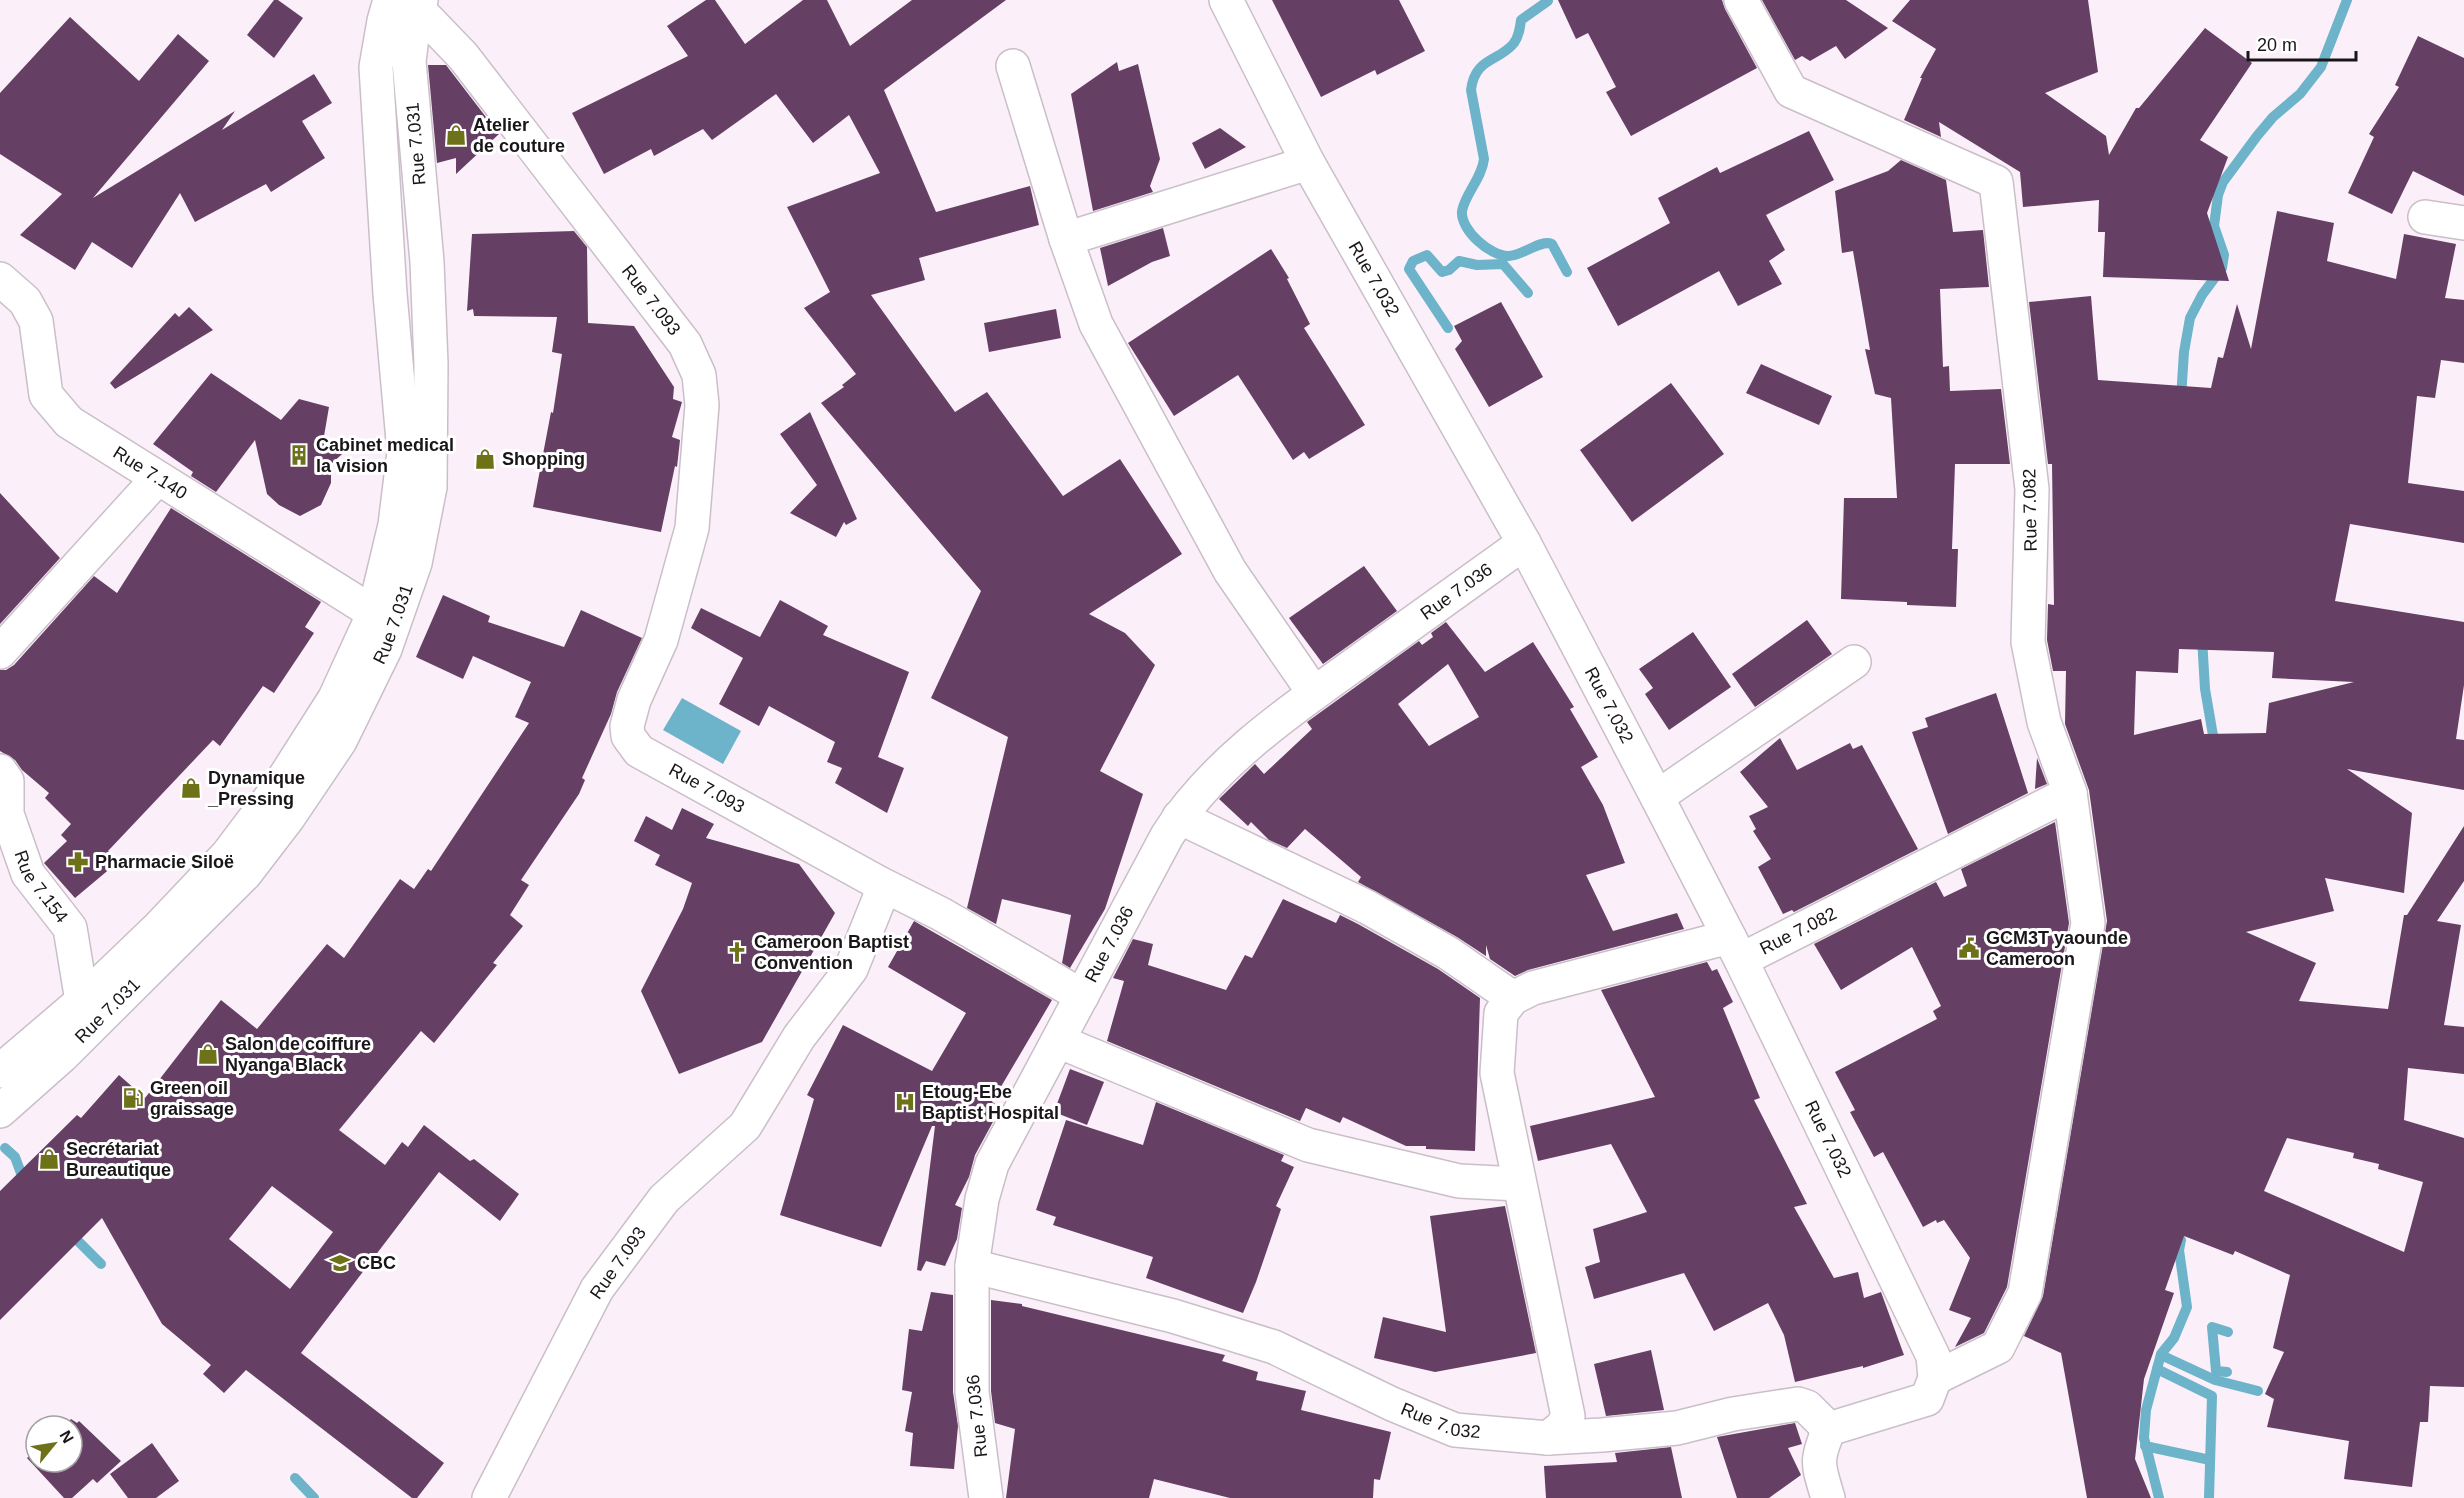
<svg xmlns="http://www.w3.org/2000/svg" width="2464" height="1498" viewBox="0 0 2464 1498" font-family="Helvetica,sans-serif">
<rect width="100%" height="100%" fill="#fbf0fa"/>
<!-- water -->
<path fill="#6db3c9" d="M682 698 741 731 723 764 663 730Z"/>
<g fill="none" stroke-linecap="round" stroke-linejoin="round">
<!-- stream -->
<g stroke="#6db3c9" stroke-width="10">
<path d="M1548 1 1521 20C1520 28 1519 36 1514 43 1499 62 1475 57 1471 90L1484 159C1482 178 1465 194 1462 211 1460 230 1491 257 1509 256 1522 256 1541 239 1552 244L1567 272"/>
<path d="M1448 328 1409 269 1413 261 1427 255 1442 272 1449 270 1459 261 1477 265 1503 264 1528 293"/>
<path d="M2181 398 2184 352 2190 318 2202 295 2222 268 2224 255 2214 226 2218 195 2223 182 2257 136 2273 117 2300 94 2321 67 2347 0"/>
<path d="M2202 638 2205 689 2215 747"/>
<path d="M5 1148 15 1157 25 1184"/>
<path d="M70 1233 101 1264"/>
<path d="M2161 1355 2215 1380 2258 1391"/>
<path d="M2157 1369 2212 1396 2209 1498"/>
<path d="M2227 1372 2216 1371 2212 1327 2228 1332"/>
<path d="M2145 1446 2210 1460"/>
<path d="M295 1478 314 1498"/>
<path d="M2159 1498 2144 1438 2146 1410 2161 1354 2174 1338 2187 1307 2179 1250 2181 1240"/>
</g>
</g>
<!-- building -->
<g fill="#663f64" fill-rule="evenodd">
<path d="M274 0H278L303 18 274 58 247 35Z"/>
<path d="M706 0H715L745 44 803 0H827L850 46 912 0H1006L884 90 936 212 1030 186 1039 225 919 258 925 280 871 295 955 412 987 392 1063 496 1120 459 1182 554 1089 614 1125 633 1155 665 1100 771 1143 794 1105 909 1070 968 1062 963 1071 915 1002 899 996 924 967 908 1008 737 931 698 981 591 821 403 844 387 842 385 856 374 804 308 830 292 787 207 880 173 849 115 813 143 776 94 712 140 703 129 654 156 651 149 604 174 572 113 688 56 667 26Z"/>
<path d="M1272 0H1399L1425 51 1377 75 1375 70 1321 97Z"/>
<path d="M1558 0H1722L1725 9 1757 68 1631 136 1606 92 1616 87 1588 33 1576 39Z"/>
<path d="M1762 0H1846L1888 28 1845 59 1836 46 1810 61 1802 56 1795 60Z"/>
<path d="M1910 0H2088L2098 72 2045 93 2106 136 2109 155 2136 108H2139L2205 28 2252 63 2200 140 2228 157 2207 213 2229 281 2103 277 2105 232H2098L2099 200 2023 207 2020 172 1939 122 1941 137 1904 120 1922 78H1920L1936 49 1892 21Z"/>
<path d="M70 17 139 81 178 34 209 61 93 198 235 111 222 130 314 74 332 103 302 121 325 158 271 192 266 184 195 222 180 193 132 268 92 242 75 270 20 235 62 194 0 154V93Z"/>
<path d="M2418 36 2464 58V196L2413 171 2392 214 2348 193 2374 137 2369 134 2399 87 2395 85Z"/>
<path d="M1117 62 1119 71 1138 64 1160 159 1150 186 1153 192 1093 211 1071 94Z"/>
<path d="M428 65H446L499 134 456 174V158L437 163Z"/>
<path d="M1220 128 1246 147 1205 169 1192 143Z"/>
<path d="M1809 131 1834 180 1766 215 1785 250 1769 261 1782 284 1738 306 1719 271 1618 326 1587 268 1670 223 1658 198 1717 167 1720 173Z"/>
<path d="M1901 160 1946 180 1953 232 1983 230 1989 287 1940 289 1943 367 1949 366 1950 391 2001 389 2010 464H1955L1952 549H1958L1956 607 1907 605V602L1841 599 1844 498H1897L1891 398 1875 394 1865 349 1870 350 1853 251 1842 253 1835 191 1888 171Z"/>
<path d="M2277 211 2334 223 2327 261 2396 279 2404 234 2456 244 2445 298 2464 300V363L2441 360 2435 398 2417 396 2408 483 2464 491V543L2350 524 2335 601 2464 622V685L2456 739 2464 740V790L2347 769 2412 813 2404 893 2325 878 2334 911 2246 932 2316 963 2299 1001 2388 1009 2404 915H2407L2464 826V881L2437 921 2461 925 2444 1025 2464 1027V1074L2408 1068 2404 1120 2464 1138V1387L2430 1386 2428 1422H2420L2412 1487 2344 1479 2349 1441 2267 1427 2274 1399 2265 1394 2284 1352 2273 1348 2290 1275 2235 1251 2233 1255 2184 1236 2165 1290 2174 1293 2144 1379 2135 1459 2151 1498H2087L2061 1353 2024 1336 2043 1296 2107 921 2089 790 2065 724 2066 671H2053L2047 640 2048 604 2054 605 2052 464H2048L2029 302 2091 296 2098 380 2211 388 2218 357 2223 358 2237 304 2251 349ZM2179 649 2274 652 2272 678 2354 682 2269 703 2266 733 2204 734 2201 719 2134 735 2136 671 2178 673ZM2287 1138 2354 1153 2353 1158 2379 1164 2378 1169 2423 1182 2404 1252 2264 1191Z"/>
<path d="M1163 228 1170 256 1152 262 1108 286 1100 248Z"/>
<path d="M574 231 587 247 588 323 634 326 674 387 673 399 682 402 672 437 680 440 677 467 675 466 661 532 533 507 551 412 553 413 562 354 552 352 557 317 474 316 473 309 467 311 472 234Z"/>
<path d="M1271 249 1289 278 1287 279 1310 324 1304 328 1365 425 1309 459 1304 452 1293 460 1238 375 1174 416 1128 343Z"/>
<path d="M1501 302 1543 377 1489 407 1455 349 1462 341 1454 326Z"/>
<path d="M189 307 213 330 115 389 110 383 175 313 179 317Z"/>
<path d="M1056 309 1061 338 989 352 984 323Z"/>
<path d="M1761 364 1832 396 1819 425 1746 393Z"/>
<path d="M211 373 281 420 299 399 329 407 323 442 350 447 331 464V483L321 505 300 516 279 505 267 494 255 440 216 492 191 476 193 472 153 444Z"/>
<path d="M1671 383 1724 454 1632 522 1580 450Z"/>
<path d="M810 412 857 519 846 525 844 522 836 537 790 513 817 485 780 434Z"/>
<path d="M0 493 60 558 0 624Z"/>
<path d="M171 508 321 602 305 627 314 633 274 693 263 686 220 746 213 740 108 851 118 862 75 898 44 863 67 841 61 835 71 824 45 798 49 793 22 770 15 760 0 751V670H6L14 665 94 576 117 593Z"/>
<path d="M1364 566 1397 611 1323 664 1289 618Z"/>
<path d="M443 595 490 616 488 622 564 647 581 610 642 638 617 692 611 714 582 778 585 780 579 794 521 880 529 885 510 915 523 926 493 963 497 965 434 1043 421 1031 339 1130 385 1165 402 1142 408 1147 424 1125 470 1161 474 1159 519 1194 500 1221 439 1172 301 1353 444 1463 417 1498H412L246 1370 224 1393 203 1374 211 1365 162 1324 102 1218 0 1320V1191L77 1115 81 1118 119 1075 145 1098 221 1000 257 1029 327 944 344 958 400 879 414 889 428 869 431 871 529 723 515 717 531 682 473 656 463 679 416 657ZM272 1186 333 1232 290 1289 229 1239Z"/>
<path d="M780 600 828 626 823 635 909 672 878 757 904 768 887 813 835 783 842 768 827 762 835 742 769 706 759 726 719 704 743 658 691 628 701 608 760 637Z"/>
<path d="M1807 620 1832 654 1755 707 1732 674Z"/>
<path d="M1446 622 1485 672 1533 642 1574 707 1570 709 1598 757 1581 767 1603 805 1625 863 1586 875 1613 931 1677 913 1684 929 1528 970 1515 976 1490 959 1486 945V956L1457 937 1358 882 1361 877 1305 829 1287 848 1269 840 1251 822 1248 826 1219 799 1255 764 1264 774 1312 729 1307 722 1419 641 1422 645 1433 637 1431 633ZM1448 664 1479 717 1429 746 1398 704Z"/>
<path d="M1693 632 1731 687 1669 730 1645 694 1653 688 1639 669Z"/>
<path d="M1996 693 2028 793 1948 834 1912 732 1928 727 1925 718Z"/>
<path d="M1780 738 1797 770 1850 743 1853 749 1862 745 1918 849 1794 912 1792 910 1783 914 1758 867 1771 859 1753 831 1756 829 1749 816 1768 807 1740 772Z"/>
<path d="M2037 758 2047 784 2035 789Z"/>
<path d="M682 808 714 824 706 838 799 864 835 913 762 1042 679 1074 641 991 683 909 692 883 655 865 660 855 634 841 646 816 672 830Z"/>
<path d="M2055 822 2069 923 2007 1287 1984 1333 1955 1347 1971 1318 1949 1310 1970 1258 1944 1220 1937 1223 1936 1220 1923 1227 1883 1152 1874 1157 1850 1112 1855 1110 1835 1072 1937 1019 1933 1011 1941 1006 1912 947 1841 990 1814 944 1936 882 1944 897 1967 886 1961 869Z"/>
<path d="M1283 899 1336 923 1340 915 1358 924 1438 969 1480 998 1475 1151 1426 1149V1146H1406L1343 1117 1340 1123 1306 1108 1300 1121 1107 1041 1124 981 1113 978 1133 939 1153 944 1148 965 1226 990 1245 955 1252 958Z"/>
<path d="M914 921 1052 1000 992 1102 1001 1107 975 1155 969 1177 955 1205 962 1208 957 1239 945 1266 926 1261 921 1271 917 1270 935 1126H932L881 1247 780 1215 814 1099 807 1095 843 1025 932 1071 966 1013 888 967Z"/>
<path d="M1707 962 1712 971 1717 969 1733 1002 1723 1008 1760 1098 1754 1100 1807 1204 1794 1207 1834 1278 1858 1272 1864 1298 1881 1292 1904 1355 1863 1368V1366L1795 1382 1784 1335 1768 1303 1714 1331 1684 1273 1594 1299 1585 1267 1600 1262 1593 1229 1647 1212 1611 1144 1538 1161 1530 1126 1655 1097 1601 990Z"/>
<path d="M1070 1069 1104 1082 1087 1125 1054 1112Z"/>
<path d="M1156 1102 1284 1155 1281 1161 1294 1167 1276 1206 1281 1209 1256 1282 1243 1313 1146 1278 1153 1257 1053 1225 1056 1217 1036 1210 1066 1120 1143 1145Z"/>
<path d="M1505 1206 1536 1353 1435 1372 1374 1358 1383 1317 1446 1332 1430 1216Z"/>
<path d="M931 1292 953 1295V1392L958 1426 954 1469 910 1466 913 1433 905 1431 912 1392 902 1390 909 1329 922 1331Z"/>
<path d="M991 1300 1022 1304V1306L1225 1355 1222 1361 1258 1372 1256 1380 1306 1391 1301 1410 1391 1432 1380 1480 1374 1479 1373 1498H1230L1154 1479 1149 1498H1006L1015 1429 995 1423 991 1391Z"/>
<path d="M1651 1350 1664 1410 1606 1416 1594 1364Z"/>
<path d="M71 1419 77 1423 79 1421 121 1461 97 1483 93 1479 72 1498H64L27 1458 36 1450V1462H72V1426H64Z"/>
<path d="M1795 1423 1802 1444 1788 1448 1801 1475 1769 1498H1737L1717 1437Z"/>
<path d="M152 1443 179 1481 156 1498H128L110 1474Z"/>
<path d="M1671 1447 1682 1498H1546L1544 1466 1617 1462 1615 1453Z"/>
</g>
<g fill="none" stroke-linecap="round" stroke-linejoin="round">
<!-- minor casing -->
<g stroke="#cabfc9" stroke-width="36">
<g id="minor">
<path id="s1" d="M409 0 463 56 685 344 699 375 702 405 692 528 661 640 634 700 627 726 628 736 639 751 879 883 880 897 851 969 799 1037 745 1126 664 1199 597 1289 489 1498"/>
<path d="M1013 66 1066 239 1096 324 1230 571 1314 693"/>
<path d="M2425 217 2464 223"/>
<path d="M1066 239 1308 163"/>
<path id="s2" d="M0 279 25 301 36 321 46 395 69 422 374 613"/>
<path d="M0 652 157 479"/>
<path id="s3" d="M0 771 7 781V814L28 874 70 928 82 1001"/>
<path d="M1657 797 1854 662"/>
<path d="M1179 817 1367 907 1448 953 1513 998"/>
<path d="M879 883 941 914 1082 996"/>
<path id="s4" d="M1741 960 2070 793 2044 722 2028 642 2032 489 1996 182 1791 91 1741 0"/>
<path d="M1058 1041 1308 1145 1459 1181 1519 1184"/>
<path id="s5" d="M972 1266 1173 1316 1274 1347 1392 1404 1455 1430 1548 1438 1602 1435 1677 1428 1733 1414 1798 1404 1807 1407 1829 1429 1927 1399 1935 1378 1933 1356 1741 960 1657 797 1524 543 1308 163 1226 0"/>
<path d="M1935 1378 1998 1347 2025 1293 2088 923 2070 793"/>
<path d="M1548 1438 1562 1427 1568 1416 1497 1073 1501 1013 1513 998 1533 988 1729 937"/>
<path id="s6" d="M986 1498 972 1392V1266L982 1199 992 1164 1167 836C1213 762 1295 707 1365 657 1418 619 1471 581 1524 543"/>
<path d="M1828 1498C1818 1464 1815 1462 1829 1429"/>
</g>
</g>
<!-- secondary casing -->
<g stroke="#cabfc9" stroke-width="36">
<g id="secondary">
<path d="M0 1071 82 1001 157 929 228 854 277 789 335 698 374 613 395 525 404 452 390 294 376 67 384 21 390 0"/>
<path id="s7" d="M0 1111 62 1056 245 874 288 818 340 741 385 649 415 563 430 487 431 364 427 262 409 61 416 6 421 0"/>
</g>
</g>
<!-- minor -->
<use href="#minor" stroke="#fff" stroke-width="33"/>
<!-- secondary -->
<use href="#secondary" stroke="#fff" stroke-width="33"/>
</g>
<!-- icons -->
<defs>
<g id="shop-bare" transform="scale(1.62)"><path d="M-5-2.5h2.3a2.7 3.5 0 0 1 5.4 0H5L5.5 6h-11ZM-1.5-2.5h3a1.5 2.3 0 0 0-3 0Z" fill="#6d7117" stroke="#fff" stroke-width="2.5" paint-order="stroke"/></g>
<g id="building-bare" transform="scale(1.62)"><path d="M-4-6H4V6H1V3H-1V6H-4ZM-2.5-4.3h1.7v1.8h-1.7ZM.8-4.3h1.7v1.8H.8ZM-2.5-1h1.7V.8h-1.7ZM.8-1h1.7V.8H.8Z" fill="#6d7117" stroke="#fff" stroke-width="2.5" paint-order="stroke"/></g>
<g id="pharmacy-bare" transform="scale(1.62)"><path d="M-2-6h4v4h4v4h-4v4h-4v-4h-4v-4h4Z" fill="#6d7117" stroke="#fff" stroke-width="2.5" paint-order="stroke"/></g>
<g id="civic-bare" transform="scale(1.62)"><path d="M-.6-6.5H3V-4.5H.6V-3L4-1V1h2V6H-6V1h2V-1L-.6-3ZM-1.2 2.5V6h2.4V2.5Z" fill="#6d7117" stroke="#fff" stroke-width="2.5" paint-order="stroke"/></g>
<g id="church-bare" transform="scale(1.62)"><path d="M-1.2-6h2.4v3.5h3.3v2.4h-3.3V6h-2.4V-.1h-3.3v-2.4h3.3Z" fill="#6d7117" stroke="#fff" stroke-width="2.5" paint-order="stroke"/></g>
<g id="fuel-bare" transform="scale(1.62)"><path d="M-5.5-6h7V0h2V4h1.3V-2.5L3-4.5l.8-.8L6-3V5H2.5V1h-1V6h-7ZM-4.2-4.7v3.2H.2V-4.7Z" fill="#6d7117" stroke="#fff" stroke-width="2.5" paint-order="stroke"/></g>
<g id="hospital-bare" transform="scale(1.62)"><path d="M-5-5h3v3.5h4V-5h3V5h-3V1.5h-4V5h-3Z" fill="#6d7117" stroke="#fff" stroke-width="2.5" paint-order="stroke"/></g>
<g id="school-bare" transform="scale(1.62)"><path d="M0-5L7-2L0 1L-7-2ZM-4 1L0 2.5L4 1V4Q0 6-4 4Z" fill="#6d7117" stroke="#fff" stroke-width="2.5" paint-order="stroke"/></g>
</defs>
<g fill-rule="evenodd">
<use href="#shop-bare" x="456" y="135"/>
<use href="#building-bare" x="299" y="455"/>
<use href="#shop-bare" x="485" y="459"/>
<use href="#shop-bare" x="191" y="788"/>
<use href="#pharmacy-bare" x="78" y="862"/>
<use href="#civic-bare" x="1969" y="948"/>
<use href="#church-bare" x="737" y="952"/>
<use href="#shop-bare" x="208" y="1054"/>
<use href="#fuel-bare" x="133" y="1098"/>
<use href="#hospital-bare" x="905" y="1102"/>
<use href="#shop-bare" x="49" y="1159"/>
<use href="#school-bare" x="340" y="1263"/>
</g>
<g text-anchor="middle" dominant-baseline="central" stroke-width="6" stroke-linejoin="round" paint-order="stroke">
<!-- poi labels -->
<g font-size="18" font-weight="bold" fill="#191519" stroke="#fff" text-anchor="start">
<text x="473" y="125">Atelier<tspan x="473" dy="21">de couture</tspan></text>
<text x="316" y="445">Cabinet medical<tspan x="316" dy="21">la vision</tspan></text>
<text x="502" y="459">Shopping</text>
<text x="208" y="778">Dynamique<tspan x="208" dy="21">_Pressing</tspan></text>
<text x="95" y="862">Pharmacie Siloë</text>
<text x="1986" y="938">GCM3T yaounde<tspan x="1986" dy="21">Cameroon</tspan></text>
<text x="754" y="942">Cameroon Baptist<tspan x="754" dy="21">Convention</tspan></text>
<text x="225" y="1044">Salon de coiffure<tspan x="225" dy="21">Nyanga Black</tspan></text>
<text x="150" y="1088">Green oil<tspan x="150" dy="21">graissage</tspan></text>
<text x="922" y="1092">Etoug-Ebe<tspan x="922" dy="21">Baptist Hospital</tspan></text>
<text x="66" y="1149">Secrétariat<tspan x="66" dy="21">Bureautique</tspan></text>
<text x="357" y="1263">CBC</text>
</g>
<!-- street labels -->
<g font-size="18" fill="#191519" stroke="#fff">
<text transform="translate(416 144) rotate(-95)">Rue 7.031</text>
<text transform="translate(1374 279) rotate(60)">Rue 7.032</text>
<text stroke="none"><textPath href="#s1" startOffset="386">Rue 7.093</textPath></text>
<text stroke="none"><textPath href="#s2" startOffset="262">Rue 7.140</textPath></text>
<text transform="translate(2030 510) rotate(-91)">Rue 7.082</text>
<text stroke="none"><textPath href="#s6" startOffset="1090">Rue 7.036</textPath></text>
<text stroke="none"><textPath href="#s7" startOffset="633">Rue 7.031</textPath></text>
<text transform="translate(1609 705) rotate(62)">Rue 7.032</text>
<text stroke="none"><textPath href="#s1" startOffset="944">Rue 7.093</textPath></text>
<text stroke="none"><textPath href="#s3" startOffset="126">Rue 7.154</textPath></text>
<text stroke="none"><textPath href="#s4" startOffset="64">Rue 7.082</textPath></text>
<text stroke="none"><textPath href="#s6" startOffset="586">Rue 7.036</textPath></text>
<text stroke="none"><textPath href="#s7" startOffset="147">Rue 7.031</textPath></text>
<text transform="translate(1828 1139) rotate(64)">Rue 7.032</text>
<text transform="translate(618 1263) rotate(-55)">Rue 7.093</text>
<text transform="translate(977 1416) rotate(-96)">Rue 7.036</text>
<text stroke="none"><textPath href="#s5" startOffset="496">Rue 7.032</textPath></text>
</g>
</g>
<!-- north arrow -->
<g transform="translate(54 1444) rotate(60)"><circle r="28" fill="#ffffff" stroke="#a3a1a3" stroke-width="1.5"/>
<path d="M0-4.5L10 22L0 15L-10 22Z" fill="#6d7117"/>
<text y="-9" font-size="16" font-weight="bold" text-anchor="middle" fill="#191519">N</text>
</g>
<!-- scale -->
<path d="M2248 51v9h108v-9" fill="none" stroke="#191519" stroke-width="3"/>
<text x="2257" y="51" font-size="18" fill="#191519" stroke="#ffffff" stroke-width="4.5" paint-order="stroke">20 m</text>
</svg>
